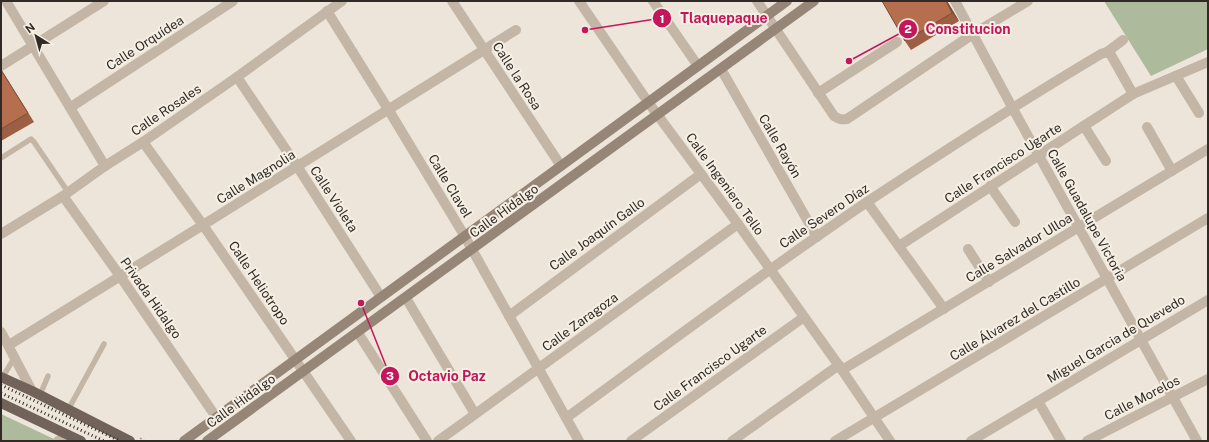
<svg xmlns="http://www.w3.org/2000/svg" width="1209" height="442" viewBox="0 0 1209 442" font-family="'Public Sans',sans-serif">
<rect width="100%" height="100%" fill="#ede5d9"/>
<!-- green -->
<g fill="#adba9b">
<path d="M1104 1H1208V49L1151 76Z"/>
<path d="M1 414 54 439 52 441H1Z"/>
</g>
<g fill="none" stroke-linecap="round" stroke-linejoin="round">
<!-- path -->
<path stroke="#afa091" stroke-width="1.5" stroke-dasharray="2 2" stroke-linecap="butt" d="M140 438 145 441"/>
<!-- lane -->
<g stroke="#c3b6a6" stroke-width="5.5">
<path d="M1 158 31 139 34 142 68 192"/>
<path d="M2 378 15 357"/>
<path d="M40 395 48 376"/>
<path d="M68 410 104 344"/>
</g>
<!-- street -->
<g stroke="#c3b6a6" stroke-width="10">
<path d="M6 1 105 166"/>
<path d="M452 1 561 166"/>
<path d="M579 1 648 102 738 224 842 370 890 441"/>
<path d="M653 1 698 66"/>
<path d="M757 1 834 116C839 119 841 120 847 119L973 34 1028 1"/>
<path d="M955 1 1012 107 1197 441"/>
<path d="M327 11 388 109 464 235 579 441"/>
<path d="M1107 52 1111 55 1133 94"/>
<path d="M1 66 104 1"/>
<path d="M721 69 817 237"/>
<path d="M1176 76 1199 113"/>
<path d="M237 77 297 166 381 297"/>
<path d="M818 93 897 42"/>
<path d="M71 107 233 1"/>
<path d="M1084 126 1106 161"/>
<path d="M1147 127 1172 171"/>
<path d="M143 142 203 225 351 441"/>
<path d="M990 186 1015 222"/>
<path d="M63 196 120 276 216 417"/>
<path d="M867 202 944 309"/>
<path d="M1 234 63 196 105 166 143 142 237 77 342 1"/>
<path d="M899 246 1133 94 1208 62"/>
<path d="M968 249 989 282"/>
<path d="M406 298 475 414"/>
<path d="M509 316 701 174"/>
<path d="M1 332 32 391"/>
<path d="M358 333 427 441"/>
<path d="M9 345 203 225 516 30"/>
<path d="M842 370 1208 149"/>
<path d="M1038 401 1061 441"/>
<path d="M566 418C666 345 765 271 867 202 944 151 1022 101 1101 54L1107 52 1123 40"/>
<path d="M58 441 68 435"/>
<path d="M438 441 738 224"/>
<path d="M631 441 804 317"/>
<path d="M732 441 839 365"/>
<path d="M835 441 1208 218"/>
<path d="M971 441 1208 300"/>
<path d="M1087 441 1208 379"/>
</g>
<!-- secondary -->
<g stroke="#968678" stroke-width="10">
<path d="M184 441 787 1"/>
<path d="M207 441 814 1"/>
</g>
<!-- primary -->
<g stroke="#716359" stroke-width="10">
<path d="M1 377 32 391 130 441"/>
<path d="M1 403 81 441"/>
</g>
<!-- rail -->
<g stroke="#312a26" stroke-width="3" stroke-dasharray="1 3" stroke-linecap="butt">
<path d="M1 385 120 441"/>
<path d="M1 393 104 441"/>
</g>
</g>
<!-- wall -->
<g fill="#9d5f43">
<path d="M882 1H947L959 21 911 50 905 41Z"/>
<path d="M1 69 34 122 1 141Z"/>
</g>
<!-- shaded-wall -->
<path fill="#7f4e37" d="M946 1H947L959 21 952 13Z"/>
<!-- building -->
<g fill="#b66f4e" stroke="#7f4e37">
<path d="M882 1H946L952 13 905 41Z"/>
<path d="M1 70 28 113 1 129Z"/>
</g>
<g text-anchor="middle" dominant-baseline="central" stroke-width="4" stroke-linejoin="round" paint-order="stroke">
<!-- street labels -->
<g font-size="13" fill="#312a26" stroke="#f6efe4">
<text transform="translate(145 43) rotate(-33)">Calle Orquídea</text>
<text transform="translate(517 76) rotate(57)">Calle la Rosa</text>
<text transform="translate(166 110) rotate(-34)">Calle Rosales</text>
<text transform="translate(780 146) rotate(60)">Calle Rayón</text>
<text transform="translate(1003 163) rotate(-33)">Calle Francisco Ugarte</text>
<text transform="translate(256 177) rotate(-32)">Calle Magnolia</text>
<text transform="translate(725 184) rotate(54)">Calle Ingeniero Tello</text>
<text transform="translate(450 186) rotate(59)">Calle Clavel</text>
<text transform="translate(334 199) rotate(57)">Calle Violeta</text>
<text transform="translate(504 211) rotate(-36)">Calle Hidalgo</text>
<text transform="translate(1087 215) rotate(61)">Calle Guadalupe Victoria</text>
<text transform="translate(824 216) rotate(-34)">Calle Severo Díaz</text>
<text transform="translate(597 234) rotate(-36)">Calle Joaquín Gallo</text>
<text transform="translate(1019 248) rotate(-31)">Calle Salvador Ulloa</text>
<text transform="translate(259 283) rotate(56)">Calle Heliotropo</text>
<text transform="translate(151 298) rotate(55)">Privada Hidalgo</text>
<text transform="translate(1015 319) rotate(-31)">Calle Álvarez del Castillo</text>
<text transform="translate(580 322) rotate(-36)">Calle Zaragoza</text>
<text transform="translate(1116 339) rotate(-31)">Miguel Garcia de Quevedo</text>
<text transform="translate(710 368) rotate(-36)">Calle Francisco Ugarte</text>
<text transform="translate(1142 398) rotate(-27)">Calle Morelos</text>
<text transform="translate(241 401) rotate(-36)">Calle Hidalgo</text>
</g>
</g>
<!-- callouts -->
<path fill="none" stroke="#c2185b" stroke-width="1.5" d="M585 30L662 18M849 61L908 29M361 303L390 376"/>
<g fill="#c2185b" stroke="#f6efe4" stroke-width="1.5">
<circle cx="585" cy="30" r="4"/>
<circle cx="849" cy="61" r="4"/>
<circle cx="361" cy="303" r="4"/>
<circle cx="662" cy="18" r="10"/>
<circle cx="908" cy="29" r="10"/>
<circle cx="390" cy="376" r="10"/>
</g>
<g font-size="12" text-anchor="middle" font-weight="bold" fill="#fff">
<text x="662" y="23">1</text>
<text x="908" y="33">2</text>
<text x="390" y="380">3</text>
</g>
<g font-size="14" text-anchor="middle" font-weight="bold" fill="#c2185b" stroke="#f6efe4" stroke-width="4" stroke-linejoin="round" paint-order="stroke">
<text x="724" y="23">Tlaquepaque</text>
<text x="968" y="34">Constitucion</text>
<text x="447" y="381">Octavio Paz</text>
</g>
<!-- border -->
<rect width="1209" height="442" fill="none" stroke="#312a26" stroke-width="4"/>
<!-- north arrow -->
<g transform="translate(36 36) rotate(323)" stroke="#f6efe4" stroke-width="3" paint-order="stroke">
<path d="M0-3L7 15L0 10L-7 15Z" fill="#312a26"/>
<text y="-6" font-size="11" font-weight="bold" text-anchor="middle" fill="#312a26">N</text>
</g>
</svg>
